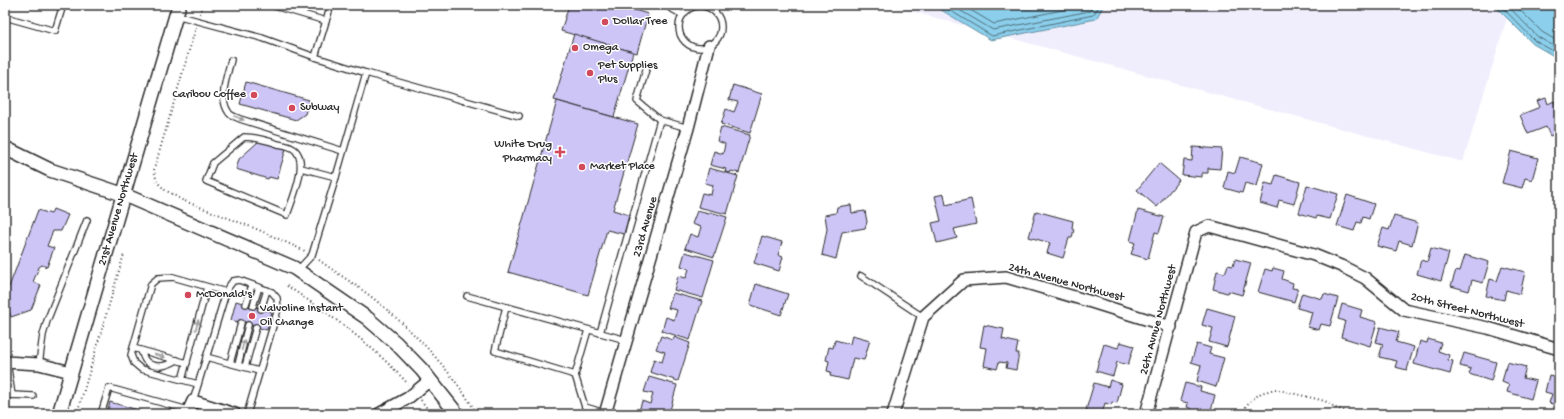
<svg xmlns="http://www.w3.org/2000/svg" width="1564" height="419" viewBox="0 0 1564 419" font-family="'Gochi Hand',sans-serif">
<rect width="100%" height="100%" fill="#fff"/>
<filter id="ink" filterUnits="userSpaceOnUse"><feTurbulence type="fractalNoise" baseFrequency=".025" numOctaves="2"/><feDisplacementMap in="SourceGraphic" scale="8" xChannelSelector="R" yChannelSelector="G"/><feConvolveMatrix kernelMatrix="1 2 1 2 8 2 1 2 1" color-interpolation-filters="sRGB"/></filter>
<g filter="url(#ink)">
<!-- built -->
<path fill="#f0eefd" d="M889 5H1511L1463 162Z"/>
<!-- water -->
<g fill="#8bcfec" stroke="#658d9f">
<path d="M933 5H1104L1096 19 991 40Z"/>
<path d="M1489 5H1559V59L1533 44 1496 7Z"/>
</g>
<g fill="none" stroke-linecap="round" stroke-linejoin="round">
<!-- shore -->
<g stroke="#516d78" stroke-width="1">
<path d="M941 5 992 36 1093 15 1100 5"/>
<path d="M951 5 993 30 1090 11 1094 5"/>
<path d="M962 5 994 24 1087 5"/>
<path d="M1500 5 1535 41 1559 54"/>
<path d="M1507 5 1538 37 1559 49"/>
<path d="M1515 5 1542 32 1559 42"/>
</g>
</g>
<!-- building -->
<g fill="#cec5f7" stroke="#2b2b2b">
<path d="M569 5H618L648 14 637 53 561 31Z"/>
<path d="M574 34 633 52 614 117 554 100Z"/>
<path d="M246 82 309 100 305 114 296 120 240 104Z"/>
<path d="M733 85 762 94 750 133 721 124 726 109 734 112 738 102 729 100Z"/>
<path d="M1546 98 1548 104 1554 101 1559 113V132L1550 136 1546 127 1528 134 1520 115 1540 107 1537 101Z"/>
<path d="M557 101 638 124 613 210 629 215 624 234 607 230 588 295 508 272Z"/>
<path d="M721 127 750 135 739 173 731 171 730 173 725 172 726 169 710 165 714 151 723 154 725 144 717 141Z"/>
<path d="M259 141 286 149 277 179 269 177 268 179 236 169 239 159Z"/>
<path d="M1193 147 1222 149 1220 169 1208 168V173H1202V177L1182 175 1184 160 1192 161Z"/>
<path d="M1511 151 1538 158 1532 180 1525 178 1522 188 1502 183Z"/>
<path d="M1240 157 1263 163 1257 186 1245 183 1242 193 1224 188 1228 171 1235 173Z"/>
<path d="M1159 163 1179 180 1157 207 1137 190Z"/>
<path d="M709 168 738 176 727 214 698 207 702 193 711 195 713 185 705 183Z"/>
<path d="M1276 175 1300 182 1294 204 1279 200 1277 208 1260 203 1265 183 1273 185Z"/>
<path d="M1307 185 1338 194 1330 219 1317 216 1316 218 1299 213Z"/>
<path d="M944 194 946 205 971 199 976 224 954 229 957 238 937 243 932 223 941 221 935 196Z"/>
<path d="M1347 195 1374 204 1369 219 1363 217 1361 223 1357 222 1354 231 1337 226Z"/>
<path d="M849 205H851L852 213 865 211 867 222 865 228 842 232 836 259 822 255 827 229 825 215 836 213 837 207Z"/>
<path d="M53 209 68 215 61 231H53L47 246 54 248 47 267 42 265 39 267 33 282 41 285 31 310 11 317 9 311 5 312V288L9 287 38 210 51 214Z"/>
<path d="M1138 210 1164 217 1159 233 1155 232 1148 259 1131 254 1135 243 1130 241Z"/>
<path d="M697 211 709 214 710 212 727 217 714 257 685 248 690 234 698 237 701 227 692 224Z"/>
<path d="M1036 211 1073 221 1072 228 1074 229 1072 238H1069L1063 258 1047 253 1050 243 1029 237Z"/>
<path d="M1394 216 1418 223 1412 245 1399 241 1396 251 1377 246 1383 228 1389 230Z"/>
<path d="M762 236 782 242 778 255 783 257 779 271 754 263Z"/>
<path d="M1431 248 1449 253 1441 281 1417 274 1421 260 1427 262Z"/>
<path d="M685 252 714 260 703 298 674 290 678 276 686 278 689 269 681 266Z"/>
<path d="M1465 255 1489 262 1483 283 1472 280 1469 291 1451 286 1456 270 1460 271Z"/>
<path d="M1235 259 1251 263 1242 295 1228 291 1227 293 1213 289 1217 271 1225 273 1228 265 1233 266Z"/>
<path d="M1502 266 1525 272 1520 294 1506 290 1504 300 1486 296 1490 279 1497 281Z"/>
<path d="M1273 268 1284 271 1282 279 1293 283 1292 288 1298 289 1294 302 1258 292 1265 269 1272 271Z"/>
<path d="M756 284 788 294 781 315 750 305Z"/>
<path d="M673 293 702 301 690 340 662 331 666 317 674 320 677 310 668 308Z"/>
<path d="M1302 293 1322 299 1324 294 1338 298 1330 326 1321 324 1319 330 1308 327 1312 312 1297 308Z"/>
<path d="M236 301 272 312 267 330 231 320Z"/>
<path d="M1342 304 1362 310 1360 317 1377 322 1370 346 1341 337 1345 321 1338 319Z"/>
<path d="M1207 308 1235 316 1227 347 1209 342 1213 328 1202 325Z"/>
<path d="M984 325 1004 329 1002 339 1018 343 1016 353H1019L1016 370 1006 368 1007 363 999 362 997 369 984 366 987 348 980 347Z"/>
<path d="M1380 327 1399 332 1396 342 1414 347 1407 370 1395 367 1397 361 1379 357 1383 344 1376 342Z"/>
<path d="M852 335 870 340 864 360 853 358 848 380 830 376 831 372 827 371 829 361 826 360 829 347 833 348 835 340 850 344Z"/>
<path d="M661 336 673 340 674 337 690 343 678 381 650 372 654 359 662 362 665 352 656 349Z"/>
<path d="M1428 339 1441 343 1438 351 1449 355 1448 360 1453 361 1450 374 1414 364 1420 341 1427 343Z"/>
<path d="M1120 342 1134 346 1128 365 1117 362 1113 376 1096 371 1104 344 1118 348Z"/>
<path d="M1197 344 1211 348 1209 354 1224 358 1216 387 1197 381 1201 365 1191 362Z"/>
<path d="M1464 353 1496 362 1491 381 1469 374 1471 369 1460 366Z"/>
<path d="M1507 362 1526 367 1523 378 1536 381 1531 399 1507 392 1509 385 1502 382Z"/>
<path d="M1549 375 1559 377V406L1549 403 1552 394 1545 392Z"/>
<path d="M649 377 677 385 669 414H638L642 401 650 404 653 394 644 392Z"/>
<path d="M1110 380 1122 384 1117 403 1112 402 1111 405 1105 403 1102 414 1086 410 1094 383 1108 387Z"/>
<path d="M1185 383 1201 387 1200 391 1215 395 1210 414H1191L1192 409 1187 407 1188 403 1180 401Z"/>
<path d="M110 402 152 414H107Z"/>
</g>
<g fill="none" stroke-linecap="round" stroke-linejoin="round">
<!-- service casing -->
<g stroke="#2b2b2b" stroke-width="8">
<g id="service">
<path d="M271 5 326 21 315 57"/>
<path d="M665 5 683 15"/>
<circle cx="700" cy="27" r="21"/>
<path d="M176 15 262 38 315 57 366 73 519 116"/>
<path d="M5 17 55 31 63 5"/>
<path d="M326 21 331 5"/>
<path d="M231 60C227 76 218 98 229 113 231 116 236 117 240 119L343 151"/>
<path d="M647 66 637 101 660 120"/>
<path d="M244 137C256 137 266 140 278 144 283 145 291 146 295 150 309 163 292 200 287 215L206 181 213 163Z"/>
<path d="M301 168 336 177"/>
<path d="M298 270 312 255 336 177 366 73"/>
<path d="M861 276 923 317"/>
<path d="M467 296 626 340"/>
<path d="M246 304 252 285"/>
<path d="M253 306 259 287"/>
<path d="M506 307 495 351 575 375 585 407 605 413"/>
<path d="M261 309 267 290"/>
<path d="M600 333 660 120 688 128"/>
<path d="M133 348 187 363"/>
<path d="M141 350C142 353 143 357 145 360 153 370 168 366 177 360"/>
<path d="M206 357 259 371"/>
<path d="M7 362 12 395"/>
<path d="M230 363 241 323"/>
<path d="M39 364 43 335 47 321 87 220"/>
<path d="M238 365 248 325"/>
<path d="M245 367 256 327"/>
<path d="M575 375 588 330"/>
<path d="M182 380 207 287"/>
<path d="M198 384 141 369 134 363 131 355 151 284 158 278 173 277 226 292"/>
<path d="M5 396 12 395 33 396"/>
<path d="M193 401 227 289 233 281 239 280 272 292 277 298 278 309 247 414"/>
<path d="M101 414 109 388 188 410"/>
</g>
</g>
<!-- minor casing -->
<g stroke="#2b2b2b" stroke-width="14">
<g id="minor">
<path d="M5 362 39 364 71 372"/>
<path d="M187 414 193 401 235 414"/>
<path d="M379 414 408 398 430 380"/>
<path d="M605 414 688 128 709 46"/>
<path d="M893 414 923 317 964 280 1006 277 1088 301 1171 327"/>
<path d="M1146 414 1196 232 1209 226 1314 255 1341 266 1365 278 1404 310 1488 328 1559 349"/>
</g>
</g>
<!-- tertiary casing -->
<g stroke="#2b2b2b" stroke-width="16">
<g id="tertiary">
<path d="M5 148 50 170 122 194 294 268 367 318 396 343 422 370 457 414"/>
<path id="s1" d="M59 414 179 5"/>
</g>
</g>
<!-- path -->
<g stroke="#2b2b2b" stroke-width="2" stroke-dasharray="1 3" stroke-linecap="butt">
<path d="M200 14 202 5"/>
<path d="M196 27 154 170 157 182 165 190 182 200 259 230 305 251"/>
<path d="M319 260C335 272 353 283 369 295 411 328 450 368 477 414"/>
<path d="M287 286C331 315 373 345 408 384"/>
<path d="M421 400 431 414"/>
<path d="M77 414 124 254"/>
<path d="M1241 414 1249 402 1261 393 1275 389 1325 401 1336 408 1356 414"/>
</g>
<!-- service -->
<use href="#service" stroke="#fff" stroke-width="5.5"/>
<!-- minor -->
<use href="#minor" stroke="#fff" stroke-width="11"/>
<!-- tertiary -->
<use href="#tertiary" stroke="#fff" stroke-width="13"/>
</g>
<!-- one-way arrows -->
<defs><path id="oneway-solid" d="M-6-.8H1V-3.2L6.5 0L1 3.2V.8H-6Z"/></defs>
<g fill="#a0a0a0">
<use href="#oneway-solid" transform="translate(239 118) rotate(22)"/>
<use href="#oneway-solid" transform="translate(197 325) rotate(-75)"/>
<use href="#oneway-solid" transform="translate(243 345) rotate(-76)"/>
<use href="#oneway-solid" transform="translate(160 356) rotate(16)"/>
</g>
</g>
<!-- markers -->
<g fill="#d1495b" stroke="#fff" stroke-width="1.5">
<circle cx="605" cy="22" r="4"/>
<circle cx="575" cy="48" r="4"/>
<circle cx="590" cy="73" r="4"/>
<circle cx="254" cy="95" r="4"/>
<circle cx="292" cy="108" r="4"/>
<path d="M558 146h4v4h4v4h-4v4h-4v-4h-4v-4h4z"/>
<circle cx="582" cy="167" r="4"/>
<circle cx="188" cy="295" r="4"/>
<circle cx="252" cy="316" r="4"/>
</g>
<g text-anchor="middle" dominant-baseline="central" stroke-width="3" stroke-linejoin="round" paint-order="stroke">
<!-- poi labels -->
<g font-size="12" fill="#2b2b2b" stroke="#fff" text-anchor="start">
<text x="613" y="22">Dollar Tree</text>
<text x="583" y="48">Omega</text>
<text x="598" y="66">Pet Supplies<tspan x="598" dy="14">Plus</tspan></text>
<text x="246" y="95" text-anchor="end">Caribou Coffee</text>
<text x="300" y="108">Subway</text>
<text x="552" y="145" text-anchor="end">White Drug<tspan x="552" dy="14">Pharmacy</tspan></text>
<text x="590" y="167">Market Place</text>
<text x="196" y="295">McDonald's</text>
<text x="260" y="309">Valvoline Instant<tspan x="260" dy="14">Oil Change</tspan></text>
</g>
<!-- street labels -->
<g font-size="12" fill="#2b2b2b" stroke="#fff">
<text stroke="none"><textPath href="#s1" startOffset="213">21st Avenue Northwest</textPath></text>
<text transform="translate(646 227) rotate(-74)">23rd Avenue</text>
<text transform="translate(1066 283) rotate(15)">24th Avenue Northwest</text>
<text transform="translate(1467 311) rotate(14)">20th Street Northwest</text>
<text transform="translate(1159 320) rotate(-75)">26th Avnue Northwest</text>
</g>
</g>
<!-- margin -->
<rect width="1564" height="419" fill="none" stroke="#fff" stroke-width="20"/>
<rect x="10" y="10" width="1544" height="399" fill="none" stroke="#2b2b2b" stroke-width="1.5" filter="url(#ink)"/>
</svg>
